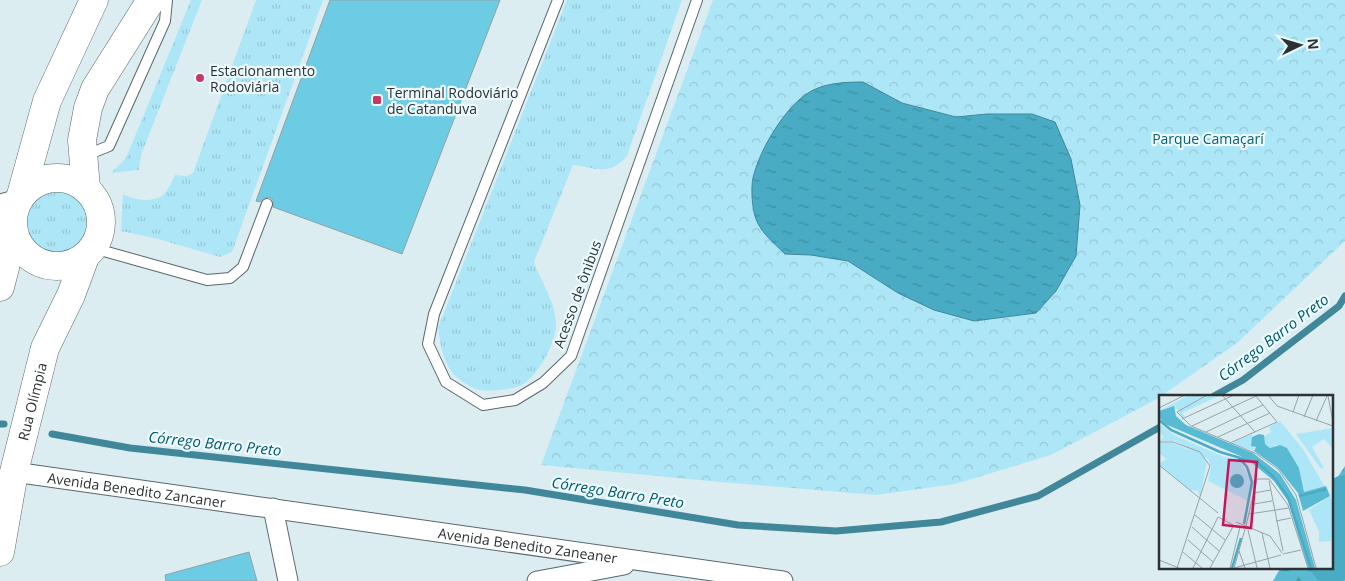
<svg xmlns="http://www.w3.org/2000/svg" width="1345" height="581" viewBox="0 0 1345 581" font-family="'Open Sans',sans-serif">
<defs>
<pattern id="grass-tufts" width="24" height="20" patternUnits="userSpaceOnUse" patternTransform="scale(1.25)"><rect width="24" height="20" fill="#ade7f7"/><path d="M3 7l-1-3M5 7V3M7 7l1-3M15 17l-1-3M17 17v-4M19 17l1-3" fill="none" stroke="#95c7d4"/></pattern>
<pattern id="forest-firs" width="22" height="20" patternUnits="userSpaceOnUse" patternTransform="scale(1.25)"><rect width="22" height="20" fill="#59bbd3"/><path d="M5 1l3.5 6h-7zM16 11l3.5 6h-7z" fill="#4a99ac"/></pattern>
<pattern id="park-crowns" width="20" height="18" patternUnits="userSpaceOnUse" patternTransform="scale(1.25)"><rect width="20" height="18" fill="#ade7f7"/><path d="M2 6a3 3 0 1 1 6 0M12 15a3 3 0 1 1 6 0" fill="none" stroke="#95c7d4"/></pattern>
<pattern id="water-ripples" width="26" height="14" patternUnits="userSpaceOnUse" patternTransform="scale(1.25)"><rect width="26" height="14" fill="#49acc4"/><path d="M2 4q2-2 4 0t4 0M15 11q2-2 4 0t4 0" fill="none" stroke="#3d8da0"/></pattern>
</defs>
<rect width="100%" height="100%" fill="#dcedf2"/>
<!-- grass -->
<g fill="url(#grass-tufts)">
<path d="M191 0H202L141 155 139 170 111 173 126 158Z"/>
<path d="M256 0H323L232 252 220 257 158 239 121 231 123 194C134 200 155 204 165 193 169 188 172 181 175 175L186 176 193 173Z"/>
<path d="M567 0H682L627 156C608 177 598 168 573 165L534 262C541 282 557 304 556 326 556 343 537 377 522 385 514 389 490 392 480 390 470 388 454 377 449 368 442 355 440 342 438 328Z"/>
<circle cx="58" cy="223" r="32"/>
</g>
<!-- forest -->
<path fill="url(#forest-firs)" d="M1345 466V581H1273L1281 567H1331V487Z"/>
<!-- park -->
<path fill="url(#park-crowns)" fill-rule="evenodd" d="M713 0H1345V241L1237 343 1157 399 1051 455 955 484 876 495 720 482 541 465ZM863 82 902 103 957 117 987 114H1032L1071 159 1080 205 1076 256 974 321 934 310 898 293 848 261 811 255 785 254Z"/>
<!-- water -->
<path fill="url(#water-ripples)" stroke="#408799" d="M863 82 902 103 956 117 987 114H1032L1055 122 1071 159 1080 205 1076 256 1056 291 1036 313 974 321 934 310 898 293 848 261 811 255 785 254C773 242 757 230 754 212 752 203 751 187 753 178 759 151 783 111 805 95 821 83 844 82 863 82Z"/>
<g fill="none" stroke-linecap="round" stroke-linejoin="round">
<!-- stream -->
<g stroke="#408799" stroke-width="7">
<path d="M1214 396 1243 380 1339 306 1345 296"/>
<path d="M0 424H4"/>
<path d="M52 434 130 448 525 490 738 525 836 531 941 522 1038 496 1160 427"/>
</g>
<!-- river -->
<path stroke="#49acc4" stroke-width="42" d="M1331 563 1345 496"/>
</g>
<!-- building -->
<g fill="#6bcce4" stroke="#91a1a6">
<path d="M330 0H500L402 254 273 207V200L269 197 263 198 260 202 256 201Z"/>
<path d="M249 552 257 581H166L165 575Z"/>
</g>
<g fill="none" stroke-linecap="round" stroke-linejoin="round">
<!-- lane casing -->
<g stroke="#59686c" stroke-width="12">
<g id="lane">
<path d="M558 0 434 314 428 344 446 382 483 405 515 400 543 383 571 356 697 0"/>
<path d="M84 156 109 146 165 21 167 0"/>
<path d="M93 248 207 280 230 278 243 267 267 204"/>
</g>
</g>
<!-- street casing -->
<g stroke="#59686c" stroke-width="21">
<g id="street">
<path d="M0 204 19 199"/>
<path id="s1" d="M14 472 783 581"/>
<path d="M273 508 288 581"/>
<path d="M537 581 624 565"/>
</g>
</g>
<!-- secondary casing -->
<g stroke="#59686c" stroke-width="29">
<g id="secondary">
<circle cx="57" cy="222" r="44"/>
<path d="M86 189 82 140 88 108 95 89 151 0"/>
<path d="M21 195 47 101 94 0"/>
<path d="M0 287 14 233"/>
<path id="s2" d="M0 552 14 472 45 348 71 295 85 257"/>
</g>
</g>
<!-- lane -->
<use href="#lane" stroke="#fff" stroke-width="10"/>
<!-- street -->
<use href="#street" stroke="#fff" stroke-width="19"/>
<!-- secondary -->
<use href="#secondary" stroke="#fff" stroke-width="28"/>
</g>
<!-- markers -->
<g fill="#c63865" stroke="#ecfafe" stroke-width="2">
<circle cx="200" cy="78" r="5"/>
<rect x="372" y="95" width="10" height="10" rx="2.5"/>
</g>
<g text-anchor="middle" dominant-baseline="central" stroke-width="4.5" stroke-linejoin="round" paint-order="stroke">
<!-- poi labels -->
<g font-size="14" fill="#2c3234" stroke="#ecfafe" text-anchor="start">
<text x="210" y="70">Estacionamento<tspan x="210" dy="16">Rodoviária</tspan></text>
<text x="387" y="92">Terminal Rodoviário<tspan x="387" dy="16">de Catanduva</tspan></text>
</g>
<!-- park labels -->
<g font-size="14" fill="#0a5f70" stroke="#ecfafe">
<text x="1208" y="138">Parque Camaçarí</text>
</g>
<!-- street labels -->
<g font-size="14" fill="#2c3234" stroke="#ecfafe">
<text transform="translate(577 294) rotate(-70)">Acesso de ônibus</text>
<text stroke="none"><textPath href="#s2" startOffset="154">Rua Olímpia</textPath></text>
<text stroke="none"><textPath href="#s1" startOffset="124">Avenida Benedito Zancaner</textPath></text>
<text stroke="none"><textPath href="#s1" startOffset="519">Avenida Benedito Zaneaner</textPath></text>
</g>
<!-- water labels -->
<g font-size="15" font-style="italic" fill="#005869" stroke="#ecfafe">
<text transform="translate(1273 337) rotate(-37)">Córrego Barro Preto</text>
<text transform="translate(215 443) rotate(6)">Córrego Barro Preto</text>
<text transform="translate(618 492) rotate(9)">Córrego Barro Preto</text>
</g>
</g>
<!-- overview -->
<g transform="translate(1159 395)">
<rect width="174" height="174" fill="#dcedf2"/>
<path d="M30 0H47L28 10 49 0H62L23 18 26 22 23 24 19 14 14 15 15 11 0 16ZM121 26 144 54 166 92 145 97 140 73 128 53 117 50 112 53 106 49 103 43 112 37 110 32ZM0 29 17 41 16 46H0L5 42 0 37ZM174 33V54L165 44 153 52 165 73 162 74 137 39ZM93 39 95 56 75 49V47ZM0 48H13L42 59 48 67 41 102 39 96 31 95 0 69 7 64 0 58ZM171 101 174 110 172 146 160 147V137L150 115Z" fill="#ade7f7"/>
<path d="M15 11 17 21 27 30 94 58 121 79 137 105 156 173H149L129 106 115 86 88 64 6 29 0 22V16ZM100 39 105 40 106 49 111 53 121 50 128 53 140 73 145 97 167 91 171 101 144 116 139 98 119 73 95 56 97 52 92 51 93 42Z" fill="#59bbd3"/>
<path d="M17 41 65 62 80 64 92 86 89 106 49 86 52 72 49 64 16 46Z" fill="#ade7f7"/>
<path d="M71 86a7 7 0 1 1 14 0a7 7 0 1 1-14 0Z" fill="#49acc4"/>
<path fill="none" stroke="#49acc4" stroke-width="2.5" d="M0 25 12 35 61 57 99 68 114 81 129 102 152 173M80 63 88 72 93 87 85 129M140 101 167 94M73 173 82 143"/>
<path fill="none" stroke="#96a2a6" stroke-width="1" d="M48 0 18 17 32 31 96 58 119 74 137 100 157 173M63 0 96 37M109 0 118 11 174 31M169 1 174 27M0 13 26 0M134 17 140 0M145 22 154 0M23 24 75 0M157 26 168 1M33 31 97 1M47 37 104 10M59 42 111 18M0 47H14L41 57 51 71 18 173M71 48 118 27 96 0M0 70 59 118M110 84 129 110 149 173M110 86 124 156M95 98 112 95M95 109 113 106M90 119 130 113M36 120 66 145M59 122 74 130M117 126 132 123M77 127 111 141 123 158M87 131 98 84H110M33 132 60 156M89 135 98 173M103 138 111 173M29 145 54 167M80 156 86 173M24 157 43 173M124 159 142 155M0 165 20 173M34 173 59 122M51 173 75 130M71 173 81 132M75 173 122 160M75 173 86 134"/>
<path fill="#c2185b" fill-opacity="0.15" stroke="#c2185b" stroke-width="2.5" d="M70 65 98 67 92 133 64 130Z"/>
<rect width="174" height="174" fill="none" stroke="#2c3234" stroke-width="2.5"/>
</g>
<!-- north arrow -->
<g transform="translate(1300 45) rotate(85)" stroke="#ecfafe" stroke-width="4" paint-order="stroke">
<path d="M0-4L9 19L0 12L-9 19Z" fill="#2c3234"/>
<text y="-8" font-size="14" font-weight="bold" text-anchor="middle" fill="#2c3234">N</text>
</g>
</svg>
